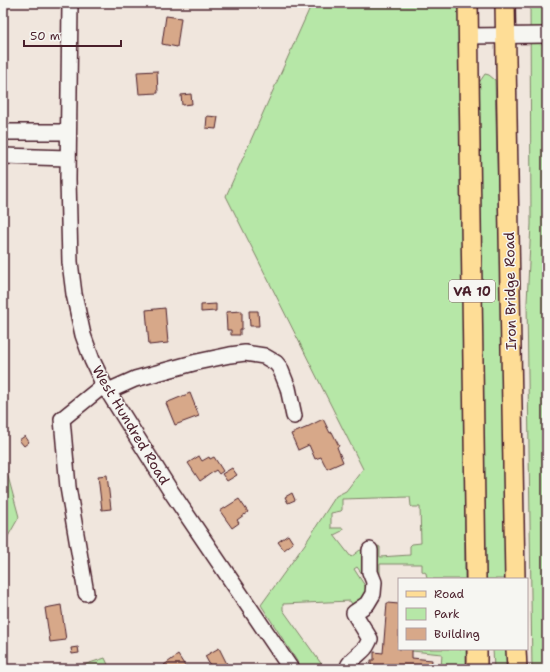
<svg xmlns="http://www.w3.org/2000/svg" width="550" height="672" viewBox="0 0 550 672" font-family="'Shantell Sans',sans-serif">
<rect width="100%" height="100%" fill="#f0e6dd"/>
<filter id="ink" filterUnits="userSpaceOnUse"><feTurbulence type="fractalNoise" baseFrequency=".025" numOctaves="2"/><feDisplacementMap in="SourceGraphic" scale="8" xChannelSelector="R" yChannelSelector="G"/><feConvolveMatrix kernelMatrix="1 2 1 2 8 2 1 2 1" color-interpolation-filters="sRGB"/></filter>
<g filter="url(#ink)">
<!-- green -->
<g fill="#b6e7a7" stroke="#808369">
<path d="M312 3H467L474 492 465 493V579H427L426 573 422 571V564H380V574H378L375 547 378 546 380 547V557L410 555V546L412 544 421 543 420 507H412L411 506 410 497 342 499V510L341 511 331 513V528H343L342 531 334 535 351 557 360 550 363 551 364 575H363L357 567 354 569 367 589V595L355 605 352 604 350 601 283 604V610L325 669H302L261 605 305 544 336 496 346 491 363 469 226 196Z"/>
<path d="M530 3H547V669H532L527 302 531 224Z"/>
<path d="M485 74 489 75 495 80 499 235 505 316 509 579H487L486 578 478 84Z"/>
<path d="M3 458 19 517 3 545Z"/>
<path d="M412 649H466V669H441L442 654 412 651Z"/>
<path d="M493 649H511V669H494Z"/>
<path d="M105 658 110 669H71Z"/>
</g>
<!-- building -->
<g fill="#d7a889" stroke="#4a1f2b">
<path d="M166 16 181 18 177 47 162 44Z"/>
<path d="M157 71 158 93 139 94 137 72Z"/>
<path d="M191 94 192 104 182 105 181 95Z"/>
<path d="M207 116 218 117 216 129 206 128Z"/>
<path d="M216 304V311L201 312V305Z"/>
<path d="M165 308 168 343 149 345 146 310Z"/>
<path d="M242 311V329H240V335H231V330H227L226 312Z"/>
<path d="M249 311H258L259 326H250Z"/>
<path d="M190 393 199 416 175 425 166 403Z"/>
<path d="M323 419 330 433 332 432 339 446 337 447 343 462 327 469 321 457 315 459 309 445 298 450 291 434 308 427H307Z"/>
<path d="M25 436 29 442 24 446 19 440Z"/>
<path d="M199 456 202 461 209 457 210 459 214 457 223 471 219 474 216 470 200 481 188 463Z"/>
<path d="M232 468 237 475 227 481 222 474Z"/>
<path d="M107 475 111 509 102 510 98 476Z"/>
<path d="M292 493 295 500 288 503 285 497Z"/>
<path d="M239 499 248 512 237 520 239 523 232 528 220 511Z"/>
<path d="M288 535 293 543 284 550 278 542Z"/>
<path d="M387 603 399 604V649H412V658L432 660 431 669H371V660H374V652L383 653Z"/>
<path d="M61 605 66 640 50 642 45 608Z"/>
<path d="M78 647 79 653 72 654 71 648Z"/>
<path d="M219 648 227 664 226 665 228 669H212L205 656Z"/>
<path d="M178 655 187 669H167L164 665Z"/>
</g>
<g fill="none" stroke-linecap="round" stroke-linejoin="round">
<!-- minor casing -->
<g stroke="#4a1f2b" stroke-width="18">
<g id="minor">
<path d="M70 3 68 179 70 262 74 294 83 335 92 360 104 385 170 490 291 669"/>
<path d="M468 36 547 35"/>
<path d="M3 132H68"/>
<path d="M3 156 68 158"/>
<path d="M108 391 135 379 197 362 230 355 245 353 264 356 276 363 280 368 288 388 294 416"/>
<path d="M86 593 68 487 62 419 104 385"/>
<path d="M347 669C350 659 359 655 365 648 367 646 368 643 370 639L354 613 367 604 373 594 374 582 370 572V550"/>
</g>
</g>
<!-- major casing -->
<g stroke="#4a1f2b" stroke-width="22">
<g id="major">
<path d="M468 3 476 579"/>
<path d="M505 3 515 579"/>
<path d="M477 649V669"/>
<path d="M516 649 517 669"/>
</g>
</g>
<!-- minor -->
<use href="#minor" stroke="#f6f6f2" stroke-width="15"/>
<!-- major -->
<use href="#major" stroke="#fedd96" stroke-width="19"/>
</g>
</g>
<g text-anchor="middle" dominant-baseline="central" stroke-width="3" stroke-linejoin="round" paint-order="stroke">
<!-- shield labels -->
<rect fill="#f6f6f2" stroke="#7e6067" stroke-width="1" x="449" y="280" width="46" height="22" rx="3"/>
<g font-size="13" font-weight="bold" fill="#4a1f2b">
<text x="472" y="291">VA 10</text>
</g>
<!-- street labels -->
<g font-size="14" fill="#4a1f2b" stroke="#f6f6f2">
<text transform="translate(510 291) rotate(-91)">Iron Bridge Road</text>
<text transform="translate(131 425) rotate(59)">West Hundred Road</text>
</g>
</g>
<!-- margin -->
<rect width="550" height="672" fill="none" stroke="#f6f6f2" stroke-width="16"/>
<rect x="8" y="8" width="534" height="656" fill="none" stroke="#4a1f2b" stroke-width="1.5" filter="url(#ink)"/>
<!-- legend -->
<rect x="398" y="578" width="130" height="72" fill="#f6f6f2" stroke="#b1a0a2"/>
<rect x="406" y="591" width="20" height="6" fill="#fedd96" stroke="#b1a0a2"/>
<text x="434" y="598" font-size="12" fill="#4a1f2b">Road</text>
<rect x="406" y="608" width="20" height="12" fill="#b6e7a7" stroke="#b1a0a2"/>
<text x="434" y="618" font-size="12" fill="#4a1f2b">Park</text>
<rect x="406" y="628" width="20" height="12" fill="#d7a889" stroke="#b1a0a2"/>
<text x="434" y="638" font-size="12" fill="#4a1f2b">Building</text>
<!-- scale -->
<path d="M24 40v6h97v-6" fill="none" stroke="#4a1f2b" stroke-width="2"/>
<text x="30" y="40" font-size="12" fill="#4a1f2b" stroke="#f6f6f2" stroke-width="3" paint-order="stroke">50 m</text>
</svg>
